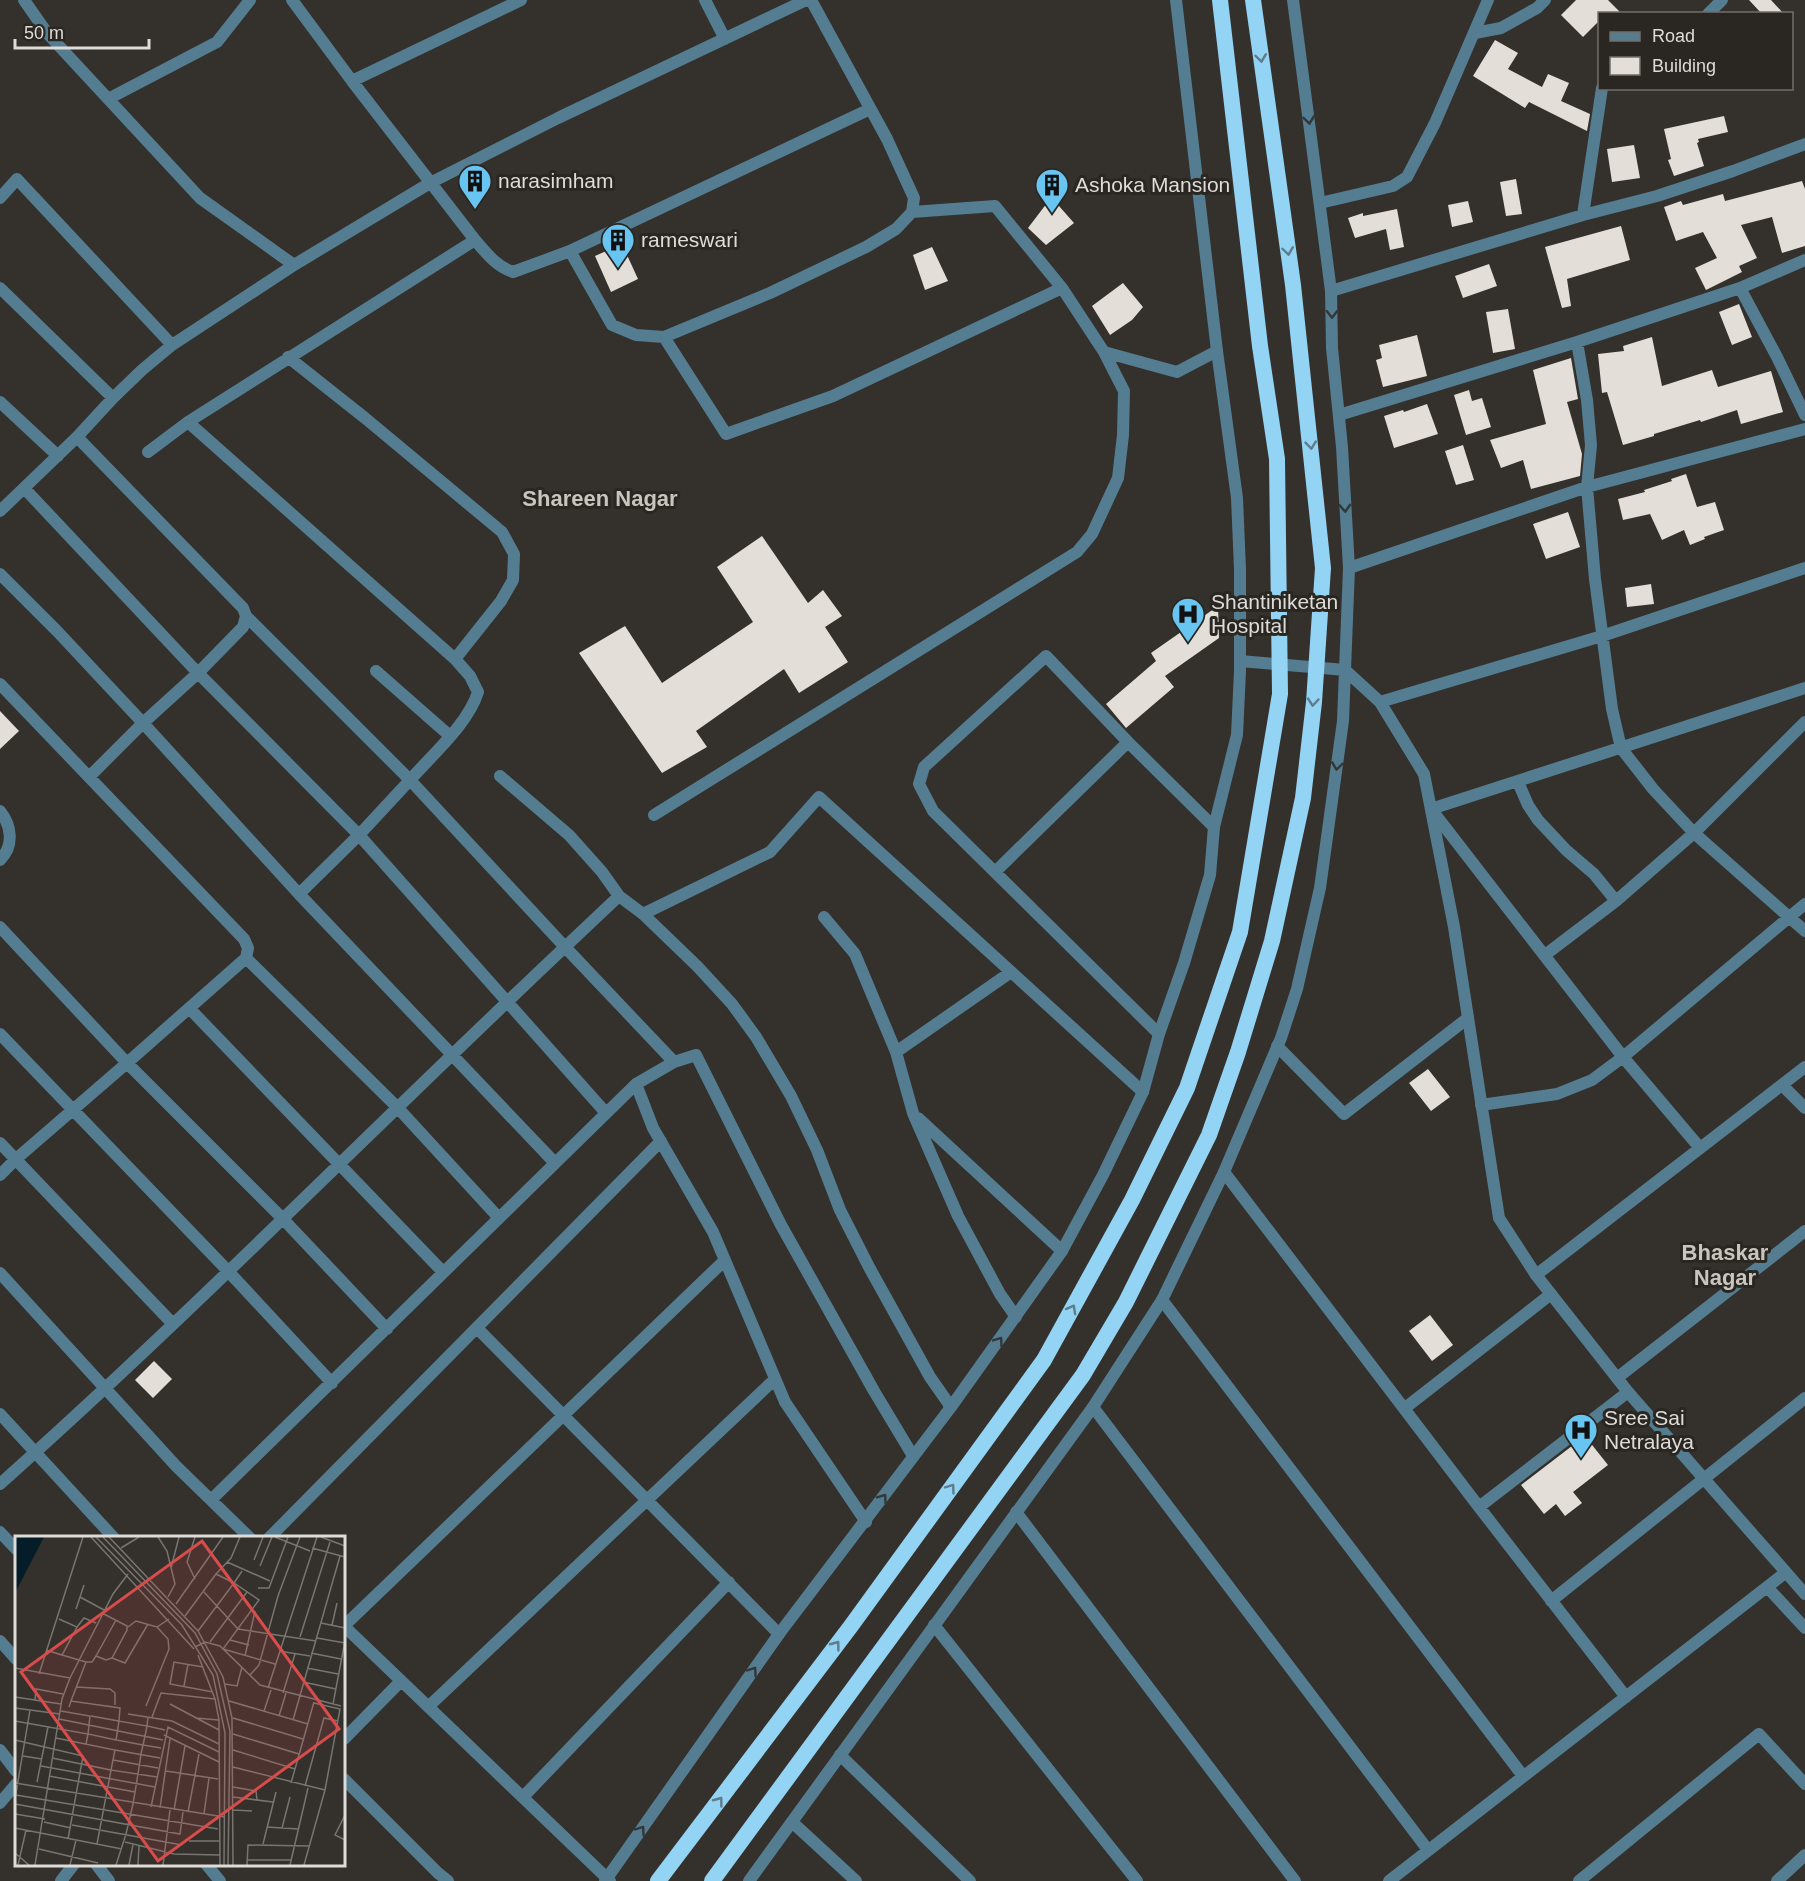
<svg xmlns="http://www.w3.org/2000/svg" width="1805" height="1881" font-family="Arial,sans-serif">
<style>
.building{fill:#e4ded8}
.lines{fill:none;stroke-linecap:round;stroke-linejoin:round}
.minor{stroke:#547d92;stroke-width:12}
.tertiary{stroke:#547d92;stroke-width:12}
.trunk{stroke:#93d3f4;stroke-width:16}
.oneway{stroke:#5e7c8a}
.oneway2{stroke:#323738}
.labels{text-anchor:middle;stroke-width:6;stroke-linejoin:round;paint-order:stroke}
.poi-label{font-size:21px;fill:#dedcd8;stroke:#2a2621;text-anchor:start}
.neighbourhood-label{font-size:22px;font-weight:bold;fill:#cac4be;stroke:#2a2621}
.inset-road{fill:none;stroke:#787570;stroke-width:1.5}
.view{fill:#d84c4b;fill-opacity:0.15;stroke:#d84c4b;stroke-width:3}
.inset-edge{fill:none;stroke:#dedcd8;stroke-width:3}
</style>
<rect width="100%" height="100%" fill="#34302b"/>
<path class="building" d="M 1576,0 L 1608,0 L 1622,14 L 1599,14 L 1599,21 L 1583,37 L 1561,15 Z
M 1749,0 L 1771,0 L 1784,14 L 1762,14 Z
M 1495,40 L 1518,53 L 1508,69 L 1542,87 L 1548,74 L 1569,83 L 1561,101 L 1590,114 L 1587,131 L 1529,102 L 1525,108 L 1473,76 Z
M 1724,116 L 1728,132 L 1698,139 L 1699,142 L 1697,143 L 1704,166 L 1674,176 L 1668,160 L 1671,159 L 1664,129 Z
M 1634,145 L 1640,178 L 1612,182 L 1607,149 Z
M 1516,179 L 1522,214 L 1506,216 L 1500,182 Z
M 1802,181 L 1805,189 L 1805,246 L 1782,253 L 1772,217 L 1741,225 L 1757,258 L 1739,266 L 1742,272 L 1706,290 L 1695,268 L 1717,258 L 1703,232 L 1676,241 L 1664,207 L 1681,201 L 1683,205 L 1723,194 L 1725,201 Z
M 1050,199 L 1059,206 L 1074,223 L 1046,245 L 1028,228 Z
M 1468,201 L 1473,222 L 1452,227 L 1448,205 Z
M 1397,209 L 1404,247 L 1390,250 L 1386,229 L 1355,238 L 1348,218 L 1363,213 L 1363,216 Z
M 1621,226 L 1630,260 L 1567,279 L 1571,306 L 1562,308 L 1545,247 Z
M 622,244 L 638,279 L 611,292 L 595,256 Z
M 932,247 L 948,281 L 925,290 L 913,255 Z
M 1489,264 L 1497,286 L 1463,298 L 1455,276 Z
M 1123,283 L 1143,307 L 1132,320 L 1110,335 L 1092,306 Z
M 1739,304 L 1752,337 L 1732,345 L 1719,312 Z
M 1508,309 L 1515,349 L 1493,353 L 1486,312 Z
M 1417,335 L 1427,376 L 1383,387 L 1376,360 L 1382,358 L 1379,345 Z
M 1652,337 L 1662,386 L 1712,370 L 1718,387 L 1771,371 L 1783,412 L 1741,424 L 1737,410 L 1701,422 L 1700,420 L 1654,434 L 1654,436 L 1623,445 L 1607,392 L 1602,393 L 1598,354 L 1624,351 L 1623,346 Z
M 1571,358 L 1578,399 L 1567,402 L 1582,454 L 1580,476 L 1531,489 L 1523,460 L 1501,468 L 1490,440 L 1546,424 L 1533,370 Z
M 1469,390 L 1472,401 L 1482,398 L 1491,427 L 1466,435 L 1454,395 Z
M 1427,404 L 1438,434 L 1394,448 L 1384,416 L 1403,410 L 1404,412 Z
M 1463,445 L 1474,480 L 1456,485 L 1445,451 Z
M 1686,474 L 1697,507 L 1715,502 L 1724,530 L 1704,537 L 1705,539 L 1690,545 L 1684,530 L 1662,540 L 1650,514 L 1623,520 L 1618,499 L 1645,492 L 1644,490 L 1672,481 L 1671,479 Z
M 1568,512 L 1580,547 L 1546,559 L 1533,524 Z
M 762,536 L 808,603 L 823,590 L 842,616 L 825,627 L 848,662 L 799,693 L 784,669 L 696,731 L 707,747 L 662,773 L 579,653 L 625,626 L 662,683 L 753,622 L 717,567 Z
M 1651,584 L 1654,604 L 1627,607 L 1625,588 Z
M 1218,606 L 1219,638 L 1165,676 L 1174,687 L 1126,728 L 1106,704 L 1156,661 L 1151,653 Z
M 0,711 L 19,731 L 0,749 Z
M 1428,1069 L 1450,1097 L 1431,1111 L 1409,1083 Z
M 1430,1315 L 1453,1345 L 1432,1361 L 1409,1331 Z
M 154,1361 L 172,1379 L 153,1398 L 135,1380 Z
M 1585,1436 L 1608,1465 L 1573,1492 L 1582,1503 L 1565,1516 L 1556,1504 L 1544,1514 L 1521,1485 Z"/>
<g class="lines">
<path class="minor" d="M 24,0 L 47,33 L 200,198 L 294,265 L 430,183 L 558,118 L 806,0
M 292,0 L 352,81 L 521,0
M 705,0 L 725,39
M 1708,14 L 1722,0
M 1475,33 L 1501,28 L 1537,8 L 1545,0
M 352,81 L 475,240
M 108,99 L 217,42 L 250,0
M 0,198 L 17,179 L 172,345
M 1320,203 L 1393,186 L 1407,177 L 1435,123 L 1488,0
M 912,212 L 995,206 L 1062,288 L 1104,352 L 1177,372 L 1217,351
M 1583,215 L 1602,88
M 570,251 L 870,109
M 0,288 L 113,398
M 1740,288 L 1805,260
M 1331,291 L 1583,215 L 1657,196 L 1733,171 L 1805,144
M 664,337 L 726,434 L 833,396 L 1062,288
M 1577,342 L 1587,400 L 1591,445 L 1587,487 L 1595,579 L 1612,709 L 1621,748 L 1653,789 L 1694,833 L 1805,931
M 288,357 L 365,418 L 502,532 L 514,554 L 513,580 L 501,601 L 455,659
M 0,402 L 58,456
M 1339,415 L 1577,342 L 1740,288 L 1777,357 L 1805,415
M 188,422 L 475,240 C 487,254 496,266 513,272 L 570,251 L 612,325 L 636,335 L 664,337 L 770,293 L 866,247 L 896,229 L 912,212 L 914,198 L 887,139 L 811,0
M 77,437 L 243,608 L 246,616 L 243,627 L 198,673 L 143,723 L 299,894
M 148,452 L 188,422 L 455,659 L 470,676 L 478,692 C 468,724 432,755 410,780 L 246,616
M 24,488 L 198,673 L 359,835 L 606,1113
M 0,511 L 77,437 L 113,398 L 142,370 L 172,345 L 294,265
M 1349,568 L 1587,487 L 1805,429
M 0,574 L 57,631 L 143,723 L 89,777
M 376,671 L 450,736
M 0,684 L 244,939 L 248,948 L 246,958 L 127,1063 L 0,927
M 1380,702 L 1602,636 L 1805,568
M 500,776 L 569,835 L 602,872 L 619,896 L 643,914 L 697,966 L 732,1004 L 756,1037 L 791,1096 L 817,1150 L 840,1210 L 869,1267 L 930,1377 L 951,1407
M 1518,782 L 1528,805 L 1538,820 L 1566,850 L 1594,874 L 1616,901
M 0,811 C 12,826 14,846 0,860
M 654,815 L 1077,552 L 1092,534 L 1118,478 L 1123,435 L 1124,391 L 1104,352
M 996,871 L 1128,742
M 619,896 L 565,947 L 674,1062
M 643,914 L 770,852 L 819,797 L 1143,1092
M 824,917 L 855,954 L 896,1052 L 913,1113 L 958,1216 L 1000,1294 L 1016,1317
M 1545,955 L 1616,901 L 1694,833 L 1805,722
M 246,958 L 397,1107 L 499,1218
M 189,1008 L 443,1272
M 0,1034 L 228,1271 L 332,1383
M 1159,1034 L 933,811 L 919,784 L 924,767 L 1046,656 L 1128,742 L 1214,827
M 1277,1046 L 1344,1114 L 1468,1018
M 896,1052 L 1011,972
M 636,1084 L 653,1128 L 713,1232 L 785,1402 L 866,1522
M 1782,1085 L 1805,1108
M 1481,1105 L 1557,1094 L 1592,1080 L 1623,1057 L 1805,904
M 918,1118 L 1062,1251
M 0,1143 L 173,1324
M 1700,1148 L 1623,1057 L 1431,809 L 1805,688
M 1224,1172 L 1479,1507 L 1626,1697
M 0,1175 L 16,1159 L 127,1063 L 283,1219 L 387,1329
M 0,1273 L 176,1466 L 250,1538
M 1536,1275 L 1805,1067
M 1162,1300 L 1523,1776
M 477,1328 L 779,1634
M 1617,1378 L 1805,1231
M 1093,1407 L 1428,1850
M 1405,1408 L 1551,1294
M 0,1414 L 114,1538
M 0,1484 C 194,1311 376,1125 565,947 L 410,780 L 359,835 L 299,894 L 555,1163
M 211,1500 L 636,1084 L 674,1062 L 696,1055 L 781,1225 L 874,1391 L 913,1456
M 1479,1507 L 1628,1392
M 1016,1512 L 1295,1881
M 0,1532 L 16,1549
M 269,1538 L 661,1141
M 1767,1587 L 1805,1628
M 1551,1601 L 1805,1398
M 934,1625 L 1137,1881
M 344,1626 L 725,1260
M 344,1626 L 610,1881
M 0,1641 L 16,1659
M 428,1707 L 775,1379
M 344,1739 L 401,1681
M 0,1750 L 16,1771
M 840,1755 L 970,1881
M 344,1779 L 438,1873 L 448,1881
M 523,1797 L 729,1582
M 0,1803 L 16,1784
M 792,1822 L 856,1881
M 96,1864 L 109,1881
M 206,1864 L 220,1881
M 61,1881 L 74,1864
M 1389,1881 L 1785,1573
M 1579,1881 L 1759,1734 L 1805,1784
M 1777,1881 L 1805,1855"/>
<path class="tertiary" d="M 1240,661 L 1345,670 L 1380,702 L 1424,774 L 1454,927 L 1499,1218 L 1536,1275 L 1628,1392 L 1805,1594
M 605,1881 L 779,1634 L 951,1407 L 1062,1251 L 1103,1175 L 1143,1092 L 1159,1034 L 1184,963 L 1210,875 L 1214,827 L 1237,735 L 1240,671 L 1240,569 L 1237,498 L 1217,351 L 1176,0
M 749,1881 L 1093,1407 L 1162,1300 L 1224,1172 L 1281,1038 L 1297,989 L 1320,888 L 1343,721 L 1349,568 L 1342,447 L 1332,348 L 1331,291 L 1293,0"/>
<path class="trunk" d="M 658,1881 L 851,1626 L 1044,1360 L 1132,1200 L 1187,1088 L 1240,932 L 1280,694 L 1277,459 L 1260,346 L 1220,0
M 712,1881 L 1083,1375 L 1126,1302 L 1209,1135 L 1238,1052 L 1272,941 L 1303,798 L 1314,702 L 1323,568 L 1293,285 L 1253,0"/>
</g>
<defs><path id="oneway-chevron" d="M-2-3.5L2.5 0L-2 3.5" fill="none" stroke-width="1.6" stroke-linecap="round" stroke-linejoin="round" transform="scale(1.5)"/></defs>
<g class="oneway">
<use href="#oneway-chevron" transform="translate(1261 58) rotate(82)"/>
<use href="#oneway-chevron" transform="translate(1288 251) rotate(82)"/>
<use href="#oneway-chevron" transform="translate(1311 445) rotate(84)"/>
<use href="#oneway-chevron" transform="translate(1313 702) rotate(95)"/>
<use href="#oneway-chevron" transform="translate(1072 1309) rotate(-61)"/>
<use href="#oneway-chevron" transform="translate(951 1488) rotate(-54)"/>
<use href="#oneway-chevron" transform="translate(836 1645) rotate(-53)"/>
<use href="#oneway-chevron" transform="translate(719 1801) rotate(-53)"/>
</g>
<g class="oneway2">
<use href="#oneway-chevron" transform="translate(1309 120) rotate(82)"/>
<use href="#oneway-chevron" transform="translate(1332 314) rotate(89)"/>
<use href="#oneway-chevron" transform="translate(1345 508) rotate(87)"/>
<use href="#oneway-chevron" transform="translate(1337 766) rotate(98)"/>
<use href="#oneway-chevron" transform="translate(999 1341) rotate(-54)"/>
<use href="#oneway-chevron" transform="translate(883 1498) rotate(-54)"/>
<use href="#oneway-chevron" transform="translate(753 1671) rotate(-55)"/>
<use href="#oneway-chevron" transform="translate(641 1830) rotate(-55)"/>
</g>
<defs>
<symbol id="building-pin" viewBox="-11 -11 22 30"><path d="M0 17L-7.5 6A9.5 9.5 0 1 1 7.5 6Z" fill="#68c4f0" stroke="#2a2621"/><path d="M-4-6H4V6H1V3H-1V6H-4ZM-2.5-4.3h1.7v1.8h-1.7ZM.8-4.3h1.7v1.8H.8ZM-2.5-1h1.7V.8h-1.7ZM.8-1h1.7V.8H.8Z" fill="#111"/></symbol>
<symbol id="hospital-pin" viewBox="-11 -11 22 30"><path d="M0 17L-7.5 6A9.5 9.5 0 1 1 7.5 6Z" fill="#68c4f0" stroke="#2a2621"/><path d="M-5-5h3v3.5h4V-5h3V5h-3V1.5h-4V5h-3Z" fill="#111"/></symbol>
</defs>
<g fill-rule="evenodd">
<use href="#building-pin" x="456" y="162" width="38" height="52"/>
<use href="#building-pin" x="1033" y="166" width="38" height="52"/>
<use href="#building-pin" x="599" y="221" width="38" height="52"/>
<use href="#hospital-pin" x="1169" y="595" width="38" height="52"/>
<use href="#hospital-pin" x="1562" y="1411" width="38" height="52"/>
</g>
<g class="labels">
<g class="poi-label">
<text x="498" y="188">narasimham</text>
<text x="1075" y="192">Ashoka Mansion</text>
<text x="641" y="247">rameswari</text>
<text x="1211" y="609">Shantiniketan<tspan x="1211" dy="24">Hospital</tspan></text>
<text x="1604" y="1425">Sree Sai<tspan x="1604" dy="24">Netralaya</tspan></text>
</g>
<g class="neighbourhood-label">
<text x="600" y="506">Shareen Nagar</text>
<text x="1725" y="1260">Bhaskar<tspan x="1725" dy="25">Nagar</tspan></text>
</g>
</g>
<g transform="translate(15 1536)">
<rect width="330" height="330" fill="#34302b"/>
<path d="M 0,1 L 29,1 L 0,57 Z" fill="#041d29"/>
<path class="inset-road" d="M 76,1 L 179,113M 81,1 L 167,89 L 198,139 L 210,197 L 209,329M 88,1 L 180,97 L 202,138 L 215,195 L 213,329M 94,1 L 183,95 L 208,141 L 217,182 L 218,329M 143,1 L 152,15 L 160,48 L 153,61M 180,1 L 172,26 L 180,43M 260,1 L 295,15M 306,1 L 330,10M 106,12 L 124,1M 297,12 L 330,21M 239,24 L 248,1M 212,26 L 255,45M 245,30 L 257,1M 156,32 L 164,1M 201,38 L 216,22 L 225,1M 243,52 L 254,52 L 273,1M 189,56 L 223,93 L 301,105M 65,61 L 89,74M 161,68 L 208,1M 61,73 L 69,49M 170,80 L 201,38 L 219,47 L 227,35M 306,87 L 330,92M 317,89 L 322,67M 62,91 L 69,82 L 81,87M 113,91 L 121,85 L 142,91 L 154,83M 183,95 L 219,47 L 244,64 L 208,113 L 260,128M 285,101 L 315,6M 302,102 L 330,107M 215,104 L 234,109M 195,106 L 232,56M 180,111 L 190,106 L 205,110 L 245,149 L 326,170M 31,114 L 47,119 L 62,91 L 44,83M 264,115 L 295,120M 296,117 L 326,123M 47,119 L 71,126M 183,119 L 200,163 L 204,184 L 205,329M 81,120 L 101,84M 230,120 L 240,75M 97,122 L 110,127 L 133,88M 188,131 L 159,126 L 155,148 L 198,156M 0,132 L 55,142 L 98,58 L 113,38M 292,132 L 323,138M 24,138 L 68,1M 235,139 L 244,129 L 263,60 L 285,1M 288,146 L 321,153M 210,148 L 222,150 L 227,131M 169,150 L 173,128M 61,151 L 95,153 L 100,157 L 100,169M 253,152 L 302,1M 268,157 L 280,118M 0,161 L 20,164M 56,165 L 71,126 L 77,126 L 81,120 L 91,124 L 97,122 L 112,94 L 112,90 L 87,77M 214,165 L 293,188M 46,168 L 20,164 L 21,153 L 48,158M 155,168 L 204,194M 318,168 L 330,105M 131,170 L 154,113 L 153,103 L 142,91M 54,171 L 56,165 L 105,172 L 104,185 L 76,180M 0,172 L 45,178M 46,175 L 75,180 L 73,198 L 101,204M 249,175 L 256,154M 113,178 L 157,185 L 204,208M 264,180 L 271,157M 133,181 L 132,190 L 150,194M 137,181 L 146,157 L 200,163M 180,182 L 204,184M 218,182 L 288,203M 44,183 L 148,204M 278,184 L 325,20M 0,185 L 73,198 L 71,208M 218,198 L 284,218M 149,199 L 204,226M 0,204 L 68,220 L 53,303M 100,214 L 145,222M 218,214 L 280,233M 8,220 L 27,223M 37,222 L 96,234 L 100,214 L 41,202M 98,224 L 143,232M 26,230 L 140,251M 218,231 L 310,254M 151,235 L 203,243M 34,240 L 120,256M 22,246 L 33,191M 0,247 L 209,281M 276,247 L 299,166M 290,250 L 309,182 L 323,185M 218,251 L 241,255 L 242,264M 1,259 L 203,293M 218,261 L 258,266M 0,263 L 15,174M 0,268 L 165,298 L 168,276M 136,271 L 153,191 L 204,216M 145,272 L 155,203M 159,274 L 170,210M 218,274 L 237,275M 173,276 L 184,218M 0,278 L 30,283M 189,278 L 194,242M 330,279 L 320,299 L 330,304M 29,286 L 56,292M 57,289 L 167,309M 252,291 L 283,293M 0,292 L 107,313M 267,292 L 275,261M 174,305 L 204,305M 110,306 L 159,318 L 205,319M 82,308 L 96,234 L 142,241M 248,308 L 261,256M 24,313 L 83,327M 0,317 L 14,329M 232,324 L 276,324M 3,329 L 11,294M 20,329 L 47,163 L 55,142M 55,329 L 61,304M 101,329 L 111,298 L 118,268 L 123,238 L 126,218 L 130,200 L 132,190 L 104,185 L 101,204 L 128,209 L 146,212M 114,329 L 118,308M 123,329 L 124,310M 148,329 L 155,274M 232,329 L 233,309 L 295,310M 275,329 L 293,252M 289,329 L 310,254 L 325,173 L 299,167"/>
<path class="view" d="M 187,5 L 324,193 L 143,325 L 6,136 Z"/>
<rect width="330" height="330" class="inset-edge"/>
</g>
<rect x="1598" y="12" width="195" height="78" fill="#2a2621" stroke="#726f6a" stroke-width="1.5"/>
<rect x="1610" y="32" width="30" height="9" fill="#547d92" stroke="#726f6a" stroke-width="1.5"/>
<text x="1652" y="42" font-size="18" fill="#dedcd8">Road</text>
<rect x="1610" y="57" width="30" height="18" fill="#e4ded8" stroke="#726f6a" stroke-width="1.5"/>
<text x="1652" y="72" font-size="18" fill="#dedcd8">Building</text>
<path d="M15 39v9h134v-9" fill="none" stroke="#dedcd8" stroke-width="3"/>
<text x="24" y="39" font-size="18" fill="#dedcd8" stroke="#2a2621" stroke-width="4.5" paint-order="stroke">50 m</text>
</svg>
